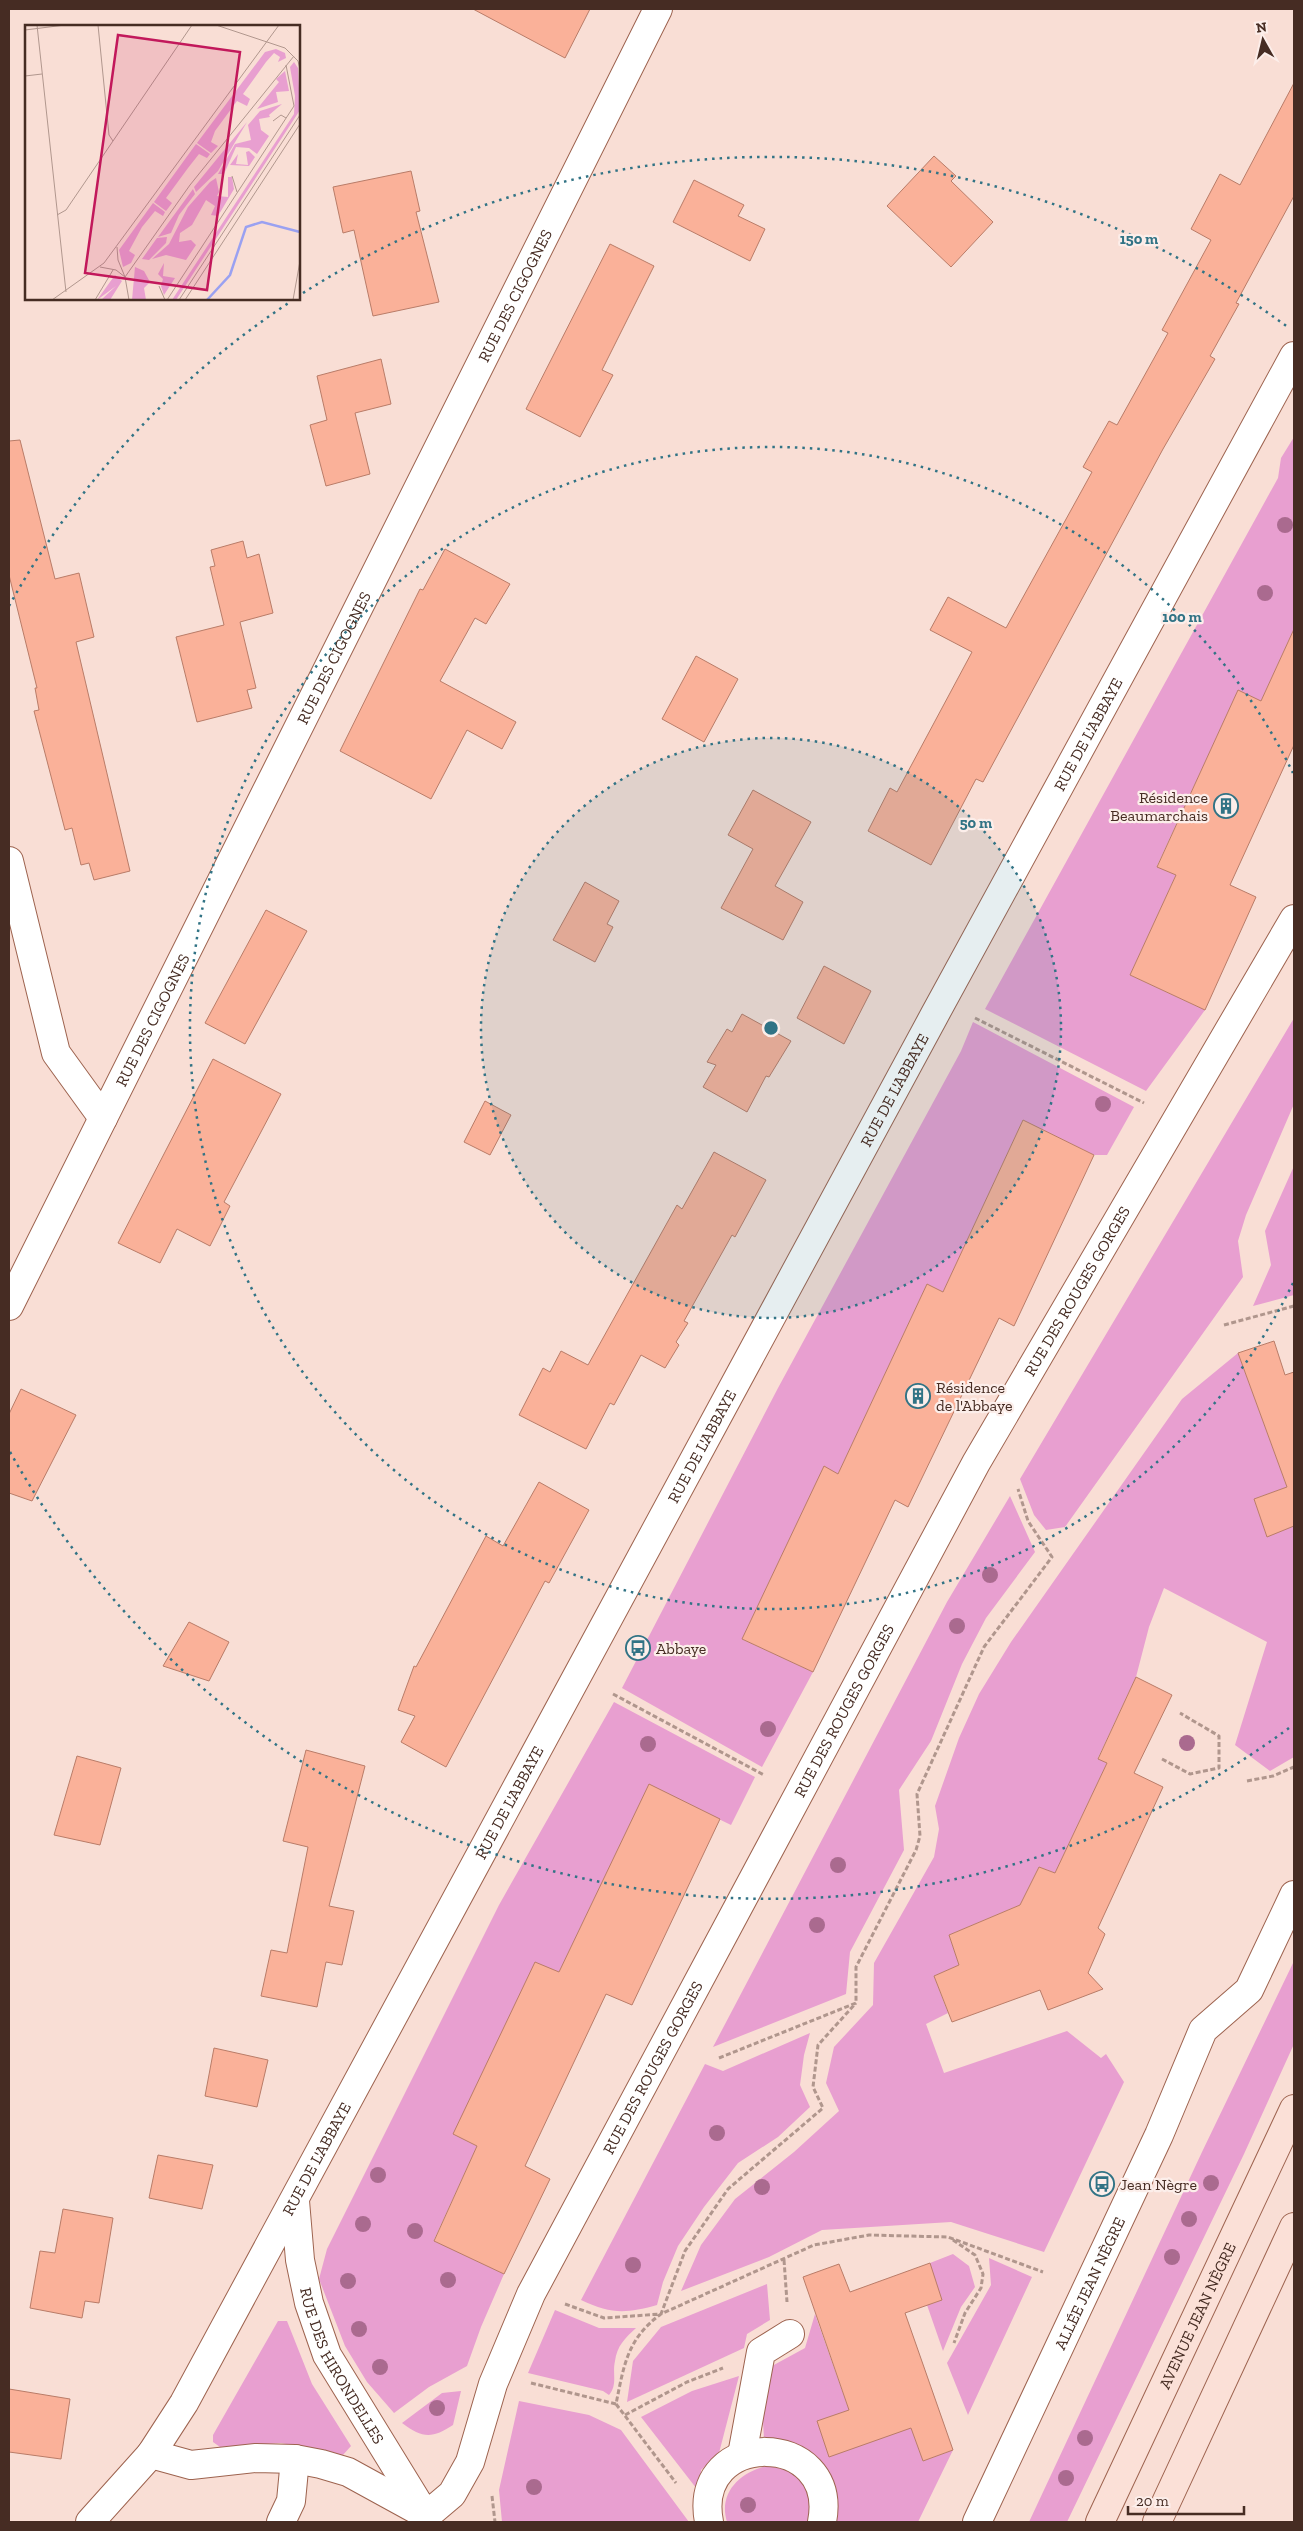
<svg xmlns="http://www.w3.org/2000/svg" width="1303" height="2531" font-family="'Zilla Slab',serif">
<style>
.green{fill:#e89fd0}
.building{fill:#fab199;stroke:#b97c68}
.lines{fill:none;stroke-linecap:round;stroke-linejoin:round}
.street-casing{stroke:#9d634f;stroke-width:30}
.secondary-casing{stroke:#9d634f;stroke-width:30}
.path{stroke:#b0968d;stroke-width:3;stroke-dasharray:5 2.5;stroke-linecap:butt}
.street{stroke:#fff;stroke-width:28}
.secondary{stroke:#fbe0d7;stroke-width:28}
.tree{fill:#aa6a8f}
.ring{fill:none;stroke:#317385;stroke-width:2.5;stroke-dasharray:2.5 5}
.labels{text-anchor:middle;stroke-width:4.5;stroke-linejoin:round;paint-order:stroke}
.street-label{font-size:16px;fill:#462c23;stroke:#fceeea}
.poi-label{font-size:16px;fill:#462c23;stroke:#fceeea;text-anchor:start}
.inset-river{fill:none;stroke:#9aa1f1;stroke-width:2.5}
.inset-road{fill:none;stroke:#b1978e;stroke-width:1}
.view{fill:#c2185b;fill-opacity:0.15;stroke:#c2185b;stroke-width:2.5}
.inset-edge{fill:none;stroke:#462c23;stroke-width:2.5}
.centre{fill:#317385;stroke:#fceeea;stroke-width:2.5}
.ring-label{font-size:15px;text-anchor:middle;font-weight:bold;fill:#317385;stroke:#fceeea;stroke-width:4.5;stroke-linejoin:round;paint-order:stroke}
</style>
<rect width="100%" height="100%" fill="#f9ded5"/>
<path class="green" d="M 1294,437 L 1294,629 L 1261,701 L 1238,691 L 1157,866 L 1176,875 L 1130,975 L 1205,1010 L 1146,1091 L 985,1009 L 1278,478 L 1281,458 Z
M 1294,1018 L 1294,1104 L 1246,1215 L 1238,1241 L 1243,1277 L 1065,1527 L 1046,1530 L 1034,1515 L 1020,1479 Z
M 973,1022 L 1134,1107 L 1107,1155 L 1094,1155 L 1023,1120 L 943,1292 L 927,1284 L 838,1474 L 824,1467 L 742,1639 L 813,1672 L 762,1767 L 622,1688 L 778,1388 L 961,1051 Z
M 1294,1166 L 1294,1295 L 1253,1306 L 1271,1265 L 1265,1231 Z
M 1238,1353 L 1287,1487 L 1254,1499 L 1267,1536 L 1294,1526 L 1294,1757 L 1270,1771 L 1235,1745 L 1267,1642 L 1164,1588 L 1149,1627 L 1136,1677 L 1098,1758 L 1107,1763 L 1055,1873 L 1039,1867 L 1020,1905 L 949,1935 L 959,1965 L 934,1976 L 948,2013 L 926,2024 L 944,2073 L 1067,2031 L 1101,2058 L 1106,2054 L 1124,2082 L 1044,2252 L 951,2222 L 822,2230 L 769,2257 L 681,2291 L 701,2245 L 735,2199 L 794,2152 L 839,2111 L 826,2083 L 834,2047 L 873,2005 L 874,1963 L 934,1857 L 939,1829 L 935,1806 L 959,1738 L 979,1694 L 1011,1642 L 1182,1399 Z
M 1010,1496 L 1035,1552 L 986,1618 L 962,1664 L 931,1741 L 899,1790 L 904,1850 L 850,1952 L 846,1994 L 713,2047 L 947,1602 Z
M 614,1702 L 755,1777 L 731,1825 L 649,1785 L 559,1972 L 454,2134 L 477,2146 L 434,2240 L 504,2274 L 481,2327 L 467,2366 L 429,2387 L 394,2413 L 367,2382 L 345,2346 L 319,2279 L 327,2249 L 499,1905 Z
M 1294,1961 L 1294,2044 L 1244,2154 L 1067,2522 L 1029,2522 L 1202,2152 Z
M 810,2033 L 804,2055 L 800,2085 L 810,2107 L 778,2137 L 738,2163 L 704,2207 L 678,2246 L 663,2282 L 657,2305 C 625,2314 611,2314 581,2300 L 705,2064 L 723,2071 Z
M 953,2254 L 969,2266 L 975,2287 L 961,2307 L 943,2351 L 927,2305 L 930,2263 Z
M 989,2258 L 1032,2277 L 968,2415 L 947,2363 L 991,2285 Z
M 767,2284 L 770,2320 L 747,2334 L 744,2348 L 627,2402 L 633,2361 L 661,2327 Z
M 555,2310 L 599,2328 L 636,2328 C 625,2338 617,2346 615,2361 C 612,2374 618,2384 609,2395 L 603,2391 L 528,2373 Z
M 815,2314 L 849,2410 L 817,2422 L 911,2428 L 923,2461 L 953,2450 L 918,2522 L 835,2522 C 843,2493 820,2457 795,2444 C 787,2440 773,2441 764,2439 L 762,2403 L 772,2366 L 805,2348 Z
M 278,2321 L 287,2321 L 312,2384 L 351,2446 L 343,2455 L 281,2443 L 220,2447 L 213,2442 L 213,2435 Z
M 739,2376 L 719,2453 L 701,2470 L 700,2493 L 641,2417 L 692,2391 Z
M 461,2391 L 453,2425 C 432,2439 422,2438 402,2423 L 442,2393 Z
M 519,2401 L 589,2415 L 621,2430 L 689,2522 L 502,2522 L 499,2490 Z
M 767,2466 C 805,2471 811,2487 811,2522 L 727,2522 C 718,2493 740,2472 767,2466 Z"/>
<path class="building" d="M 473,9 L 590,9 L 565,58 Z
M 1294,83 L 1294,196 L 1236,303 L 1239,304 L 1210,356 L 1215,359 L 1163,449 L 983,782 L 976,779 L 931,865 L 868,831 L 890,788 L 897,792 L 972,652 L 930,630 L 948,597 L 1006,628 L 1092,472 L 1083,467 L 1109,421 L 1117,425 L 1168,333 L 1162,330 L 1211,240 L 1191,229 L 1220,174 L 1240,185 Z
M 934,156 L 956,176 L 951,181 L 993,222 L 951,267 L 887,206 Z
M 411,171 L 420,211 L 416,212 L 439,302 L 373,316 L 354,230 L 343,233 L 333,187 Z
M 694,180 L 744,205 L 738,216 L 765,229 L 750,261 L 673,222 Z
M 610,244 L 654,266 L 602,370 L 613,375 L 580,437 L 526,409 Z
M 381,359 L 391,404 L 355,413 L 370,474 L 326,486 L 310,425 L 327,420 L 317,376 Z
M 20,440 L 55,579 L 79,573 L 94,637 L 76,642 L 130,871 L 94,880 L 89,863 L 81,865 L 72,828 L 65,830 L 34,711 L 39,710 L 35,688 L 37,688 L 9,575 L 9,441 Z
M 243,541 L 247,558 L 259,554 L 273,613 L 240,622 L 256,688 L 247,690 L 252,708 L 197,722 L 176,637 L 224,625 L 210,567 L 215,566 L 211,550 Z
M 445,549 L 510,584 L 486,624 L 475,618 L 440,681 L 516,722 L 502,749 L 467,730 L 431,799 L 340,751 L 420,589 L 423,590 Z
M 1294,629 L 1294,745 L 1230,885 L 1256,897 L 1205,1010 L 1130,975 L 1176,875 L 1157,867 L 1238,690 L 1261,701 Z
M 696,656 L 738,679 L 704,742 L 662,719 Z
M 753,790 L 811,822 L 775,886 L 803,902 L 783,940 L 721,908 L 753,849 L 728,835 Z
M 585,882 L 619,901 L 607,924 L 613,927 L 595,962 L 553,940 Z
M 266,910 L 307,931 L 245,1044 L 205,1023 Z
M 824,966 L 871,991 L 844,1044 L 797,1018 Z
M 742,1014 L 791,1041 L 769,1077 L 766,1076 L 747,1112 L 703,1087 L 716,1065 L 707,1062 L 727,1029 L 732,1032 Z
M 213,1059 L 281,1094 L 224,1202 L 230,1206 L 210,1246 L 177,1229 L 160,1263 L 118,1243 Z
M 485,1101 L 511,1115 L 490,1155 L 464,1142 Z
M 1023,1120 L 1094,1155 L 1014,1326 L 999,1318 L 908,1507 L 895,1500 L 813,1672 L 742,1639 L 824,1466 L 838,1474 L 927,1284 L 943,1292 Z
M 714,1152 L 766,1180 L 735,1237 L 732,1235 L 684,1321 L 688,1323 L 676,1342 L 679,1345 L 665,1368 L 641,1355 L 614,1405 L 610,1403 L 586,1449 L 519,1415 L 543,1368 L 550,1372 L 561,1351 L 588,1365 L 677,1205 L 682,1209 Z
M 1274,1341 L 1285,1375 L 1294,1372 L 1294,1526 L 1267,1537 L 1254,1499 L 1287,1487 L 1238,1353 Z
M 21,1389 L 76,1415 L 32,1501 L 9,1493 L 9,1414 Z
M 539,1482 L 589,1510 L 549,1583 L 545,1581 L 446,1767 L 401,1742 L 415,1716 L 398,1710 L 414,1666 L 416,1667 L 486,1536 L 503,1546 Z
M 189,1622 L 229,1642 L 209,1681 L 163,1666 Z
M 1136,1677 L 1172,1695 L 1134,1773 L 1163,1787 L 1098,1928 L 1105,1934 L 1088,1973 L 1103,1989 L 1048,2010 L 1040,1990 L 952,2022 L 934,1976 L 959,1965 L 949,1935 L 1020,1905 L 1039,1867 L 1055,1873 L 1107,1763 L 1098,1759 Z
M 306,1750 L 365,1766 L 329,1906 L 354,1911 L 342,1965 L 326,1962 L 317,2007 L 261,1996 L 271,1950 L 287,1953 L 308,1847 L 283,1841 Z
M 77,1756 L 121,1768 L 100,1845 L 54,1835 Z
M 649,1784 L 720,1819 L 632,2005 L 606,1994 L 525,2166 L 550,2179 L 504,2274 L 434,2241 L 477,2146 L 453,2134 L 535,1962 L 559,1972 Z
M 214,2048 L 268,2060 L 257,2107 L 205,2096 Z
M 158,2155 L 213,2165 L 202,2209 L 149,2198 Z
M 63,2209 L 113,2218 L 99,2303 L 85,2301 L 82,2318 L 30,2308 L 40,2251 L 55,2253 Z
M 930,2263 L 942,2300 L 905,2313 L 953,2450 L 923,2461 L 911,2428 L 829,2457 L 817,2421 L 849,2410 L 803,2277 L 839,2264 L 850,2292 Z
M 9,2389 L 70,2399 L 61,2459 L 9,2452 Z"/>
<g class="lines">
<defs>
<g id="street">
<path d="M 9,861 L 56,1053 L 103,1118"/>
<path id="s1" d="M 9,1306 L 658,9"/>
<path id="s2" d="M 295,2201 L 300,2260 L 309,2303 L 327,2355 L 426,2516 L 452,2494 L 470,2462 L 493,2384 L 531,2294 L 976,1463 L 1294,919"/>
<path d="M 151,2454 L 191,2465 L 256,2458 L 295,2459 L 321,2464 L 348,2472 L 421,2512"/>
<path d="M 742,2455 L 761,2352 L 790,2334"/>
<path id="s3" d="M 90,2522 L 151,2454 L 184,2403 L 934,1016 L 1294,356"/>
<path d="M 281,2522 L 291,2501 L 295,2459"/>
<path d="M 709,2522 C 691,2428 840,2429 822,2522"/>
<path id="s4" d="M 977,2522 L 1159,2135 L 1203,2030 L 1249,1990 L 1294,1895"/>
</g>
<g id="secondary">
<path id="s5" d="M 1100,2522 L 1294,2109"/>
<path d="M 1157,2522 L 1294,2227"/>
</g>
</defs>
<use href="#street" class="street-casing"/>
<use href="#secondary" class="secondary-casing"/>
<path class="path" d="M 975,1018 L 1144,1103
M 1224,1325 L 1294,1306
M 613,1694 L 764,1775
M 1162,1759 L 1190,1774 L 1219,1768 L 1219,1736 L 1180,1713
M 1247,1781 L 1273,1776 L 1294,1767
M 719,2058 L 856,2003 L 856,1967 L 916,1850 L 920,1836 L 917,1794 L 984,1647 L 1052,1557 L 1028,1521 L 1018,1489
M 953,2240 L 975,2255 L 983,2274 L 981,2288 L 965,2313 L 954,2343
M 784,2260 L 787,2302
M 565,2304 L 604,2318 L 661,2314 L 685,2251 L 728,2189 L 823,2108 L 813,2087 L 818,2045 L 856,2003
M 531,2383 L 616,2404 C 624,2365 627,2339 661,2314 L 814,2245 L 869,2235 L 948,2237 L 1043,2272
M 616,2404 L 676,2483
M 625,2415 L 687,2382 L 723,2368
M 492,2496 L 495,2522"/>
<use href="#street" class="street"/>
<use href="#secondary" class="secondary"/>
</g>
<g class="tree">
<circle cx="1285" cy="525" r="8"/>
<circle cx="1265" cy="593" r="8"/>
<circle cx="1103" cy="1104" r="8"/>
<circle cx="990" cy="1575" r="8"/>
<circle cx="957" cy="1626" r="8"/>
<circle cx="768" cy="1729" r="8"/>
<circle cx="1187" cy="1743" r="8"/>
<circle cx="648" cy="1744" r="8"/>
<circle cx="838" cy="1865" r="8"/>
<circle cx="817" cy="1925" r="8"/>
<circle cx="717" cy="2133" r="8"/>
<circle cx="378" cy="2175" r="8"/>
<circle cx="1211" cy="2183" r="8"/>
<circle cx="762" cy="2187" r="8"/>
<circle cx="1189" cy="2219" r="8"/>
<circle cx="363" cy="2224" r="8"/>
<circle cx="415" cy="2231" r="8"/>
<circle cx="1172" cy="2257" r="8"/>
<circle cx="633" cy="2265" r="8"/>
<circle cx="448" cy="2280" r="8"/>
<circle cx="348" cy="2281" r="8"/>
<circle cx="359" cy="2329" r="8"/>
<circle cx="380" cy="2367" r="8"/>
<circle cx="437" cy="2408" r="8"/>
<circle cx="1085" cy="2438" r="8"/>
<circle cx="1066" cy="2478" r="8"/>
<circle cx="534" cy="2487" r="8"/>
<circle cx="748" cy="2505" r="8"/>
</g>
<circle cx="771" cy="1028" r="290" fill="#317385" fill-opacity=".12"/>
<g class="ring">
<circle cx="771" cy="1028" r="290"/>
<path d="M1293 1283A581 581 0 1 1 1293 773"/>
<path d="M1289 1728A871 871 0 0 1 9 1450M9 606A871 871 0 0 1 290 302M303 293A871 871 0 0 1 1289 328"/>
</g>
<defs>
<symbol id="building-ring" viewBox="-11 -11 22 22"><circle r="9.5" fill="#fceeea" stroke="#317385" stroke-width="1.5"/><path d="M-4-6H4V6H1V3H-1V6H-4ZM-2.5-4.3h1.7v1.8h-1.7ZM.8-4.3h1.7v1.8H.8ZM-2.5-1h1.7V.8h-1.7ZM.8-1h1.7V.8H.8Z" fill="#317385"/></symbol>
<symbol id="bus-ring" viewBox="-11 -11 22 22"><circle r="9.5" fill="#fceeea" stroke="#317385" stroke-width="1.5"/><path d="M-5-6H5V4H4V6H2V4H-2V6H-4V4H-5ZM-3.5-4V0h7V-4ZM-3.5 1.2v1.5H-2V1.2ZM2 1.2v1.5H3.5V1.2Z" fill="#317385"/></symbol>
</defs>
<g fill-rule="evenodd">
<use href="#building-ring" x="1212" y="792" width="28" height="28"/>
<use href="#building-ring" x="904" y="1382" width="28" height="28"/>
<use href="#bus-ring" x="624" y="1634" width="28" height="28"/>
<use href="#bus-ring" x="1088" y="2170" width="28" height="28"/>
</g>
<g class="labels">
<g class="street-label">
<text dy="6" stroke="none"><textPath href="#s1" startOffset="1130">RUE DES CIGOGNES</textPath></text>
<text dy="6" stroke="none"><textPath href="#s1" startOffset="725">RUE DES CIGOGNES</textPath></text>
<text dy="6" stroke="none"><textPath href="#s3" startOffset="2050">RUE DE L'ABBAYE</textPath></text>
<text dy="6" stroke="none"><textPath href="#s1" startOffset="320">RUE DES CIGOGNES</textPath></text>
<text dy="6" stroke="none"><textPath href="#s3" startOffset="1645">RUE DE L'ABBAYE</textPath></text>
<text dy="6" stroke="none"><textPath href="#s2" startOffset="1739">RUE DES ROUGES GORGES</textPath></text>
<text dy="6" stroke="none"><textPath href="#s3" startOffset="1240">RUE DE L'ABBAYE</textPath></text>
<text dy="6" stroke="none"><textPath href="#s2" startOffset="1259">RUE DES ROUGES GORGES</textPath></text>
<text dy="6" stroke="none"><textPath href="#s3" startOffset="835">RUE DE L'ABBAYE</textPath></text>
<text dy="6" stroke="none"><textPath href="#s2" startOffset="854">RUE DES ROUGES GORGES</textPath></text>
<text dy="6" stroke="none"><textPath href="#s3" startOffset="430">RUE DE L'ABBAYE</textPath></text>
<text dy="6" stroke="none"><textPath href="#s4" startOffset="264">ALLÉE JEAN NÈGRE</textPath></text>
<text dy="6" stroke="none"><textPath href="#s5" startOffset="228">AVENUE JEAN NÈGRE</textPath></text>
<text dy="6" stroke="none"><textPath href="#s2" startOffset="174">RUE DES HIRONDELLES</textPath></text>
</g>
<g class="poi-label">
<text x="1208" y="803" text-anchor="end">Résidence<tspan x="1208" dy="18">Beaumarchais</tspan></text>
<text x="936" y="1393">Résidence<tspan x="936" dy="18">de l'Abbaye</tspan></text>
<text x="656" y="1654">Abbaye</text>
<text x="1120" y="2190">Jean Nègre</text>
</g>
</g>
<g transform="translate(25 25)">
<rect width="275" height="275" fill="#f9ded5"/>
<path d="M 251,24 L 260,28 L 261,33 L 253,37 L 255,32 L 249,28 L 241,37 L 218,69 L 225,74 L 222,81 L 212,76 L 190,106 L 186,117 L 193,121 L 186,128 L 172,118 L 240,27 ZM 269,37 L 273,43 L 275,85 L 151,275 L 147,275 L 269,89 L 270,71 L 265,42 ZM 260,46 L 264,66 L 251,67 L 253,77 L 232,84 L 254,57 L 251,54 ZM 257,79 L 244,90 L 245,92 L 234,94 L 236,105 L 244,111 L 232,129 L 224,123 L 211,122 L 199,149 L 193,149 L 210,119 L 226,115 L 223,100 L 235,86 ZM 222,97 L 193,146 L 171,167 L 169,162 ZM 171,119 L 185,129 L 182,133 L 174,129 L 163,143 L 141,173 L 147,178 L 141,186 L 129,177 ZM 224,126 L 230,132 L 224,141 L 205,140 L 213,129 L 211,139 L 223,140 L 221,127 ZM 203,152 L 207,152 L 209,164 L 193,191 L 186,190 L 190,181 L 181,175 L 167,200 L 155,208 L 154,217 L 166,215 L 171,220 L 161,235 L 141,230 L 127,234 L 144,219 L 163,182 L 185,157 L 191,153 L 194,167 L 192,171 L 203,172 ZM 168,164 L 170,169 L 154,190 L 146,208 L 133,212 ZM 128,178 L 140,187 L 138,191 L 130,186 L 117,202 L 104,226 L 110,230 L 106,238 L 98,242 L 94,225 ZM 142,212 L 141,218 L 124,235 L 117,234 L 132,213 ZM 139,238 L 138,251 L 150,253 L 139,270 L 136,261 L 138,254 L 133,249 ZM 110,242 L 119,246 L 125,257 L 119,263 L 121,275 L 107,275 ZM 90,250 L 97,256 L 85,275 L 76,275 L 91,261 L 72,275 Z" fill="#e89fd0"/>
<path class="inset-river" d="M 182,275 L 205,250 L 221,202 L 237,197 L 275,207"/>
<path class="inset-road" d="M 12,0 L 41,267M 73,0 L 84,110 L 88,116M 191,0 L 260,23 L 273,36 L 275,44M 0,5 L 40,0M 0,51 L 17,49M 248,96 L 256,90 L 261,93M 207,151 L 212,167M 32,190 L 41,185 L 167,0M 92,222 L 93,235 L 100,252 L 165,160 L 269,31M 75,242 L 91,245 L 100,252 L 104,275M 134,261 L 140,275M 27,275 L 79,238 L 254,0M 70,275 L 88,245M 142,275 L 269,81 L 261,40M 154,275 L 275,90M 160,275 L 275,99M 268,275 L 275,236"/>
<path class="view" d="M 93,10 L 215,27 L 182,265 L 60,248 Z"/>
<rect width="275" height="275" class="inset-edge"/>
</g>
<circle cx="771" cy="1028" r="8" class="centre"/>
<g class="ring-label">
<text x="1139" y="244">150 m</text>
<text x="1182" y="622">100 m</text>
<text x="976" y="828">50 m</text>
</g>
<rect width="1303" height="2531" fill="none" stroke="#462c23" stroke-width="20"/>
<g transform="translate(1263 40) rotate(352)" stroke="#fceeea" stroke-width="4" paint-order="stroke">
<path d="M0-4L9 19L0 12L-9 19Z" fill="#462c23"/>
<text y="-8" font-size="14" font-weight="bold" text-anchor="middle" fill="#462c23">N</text>
</g>
<path d="M1128 2506v8h116v-8" fill="none" stroke="#462c23" stroke-width="2.5"/>
<text x="1136" y="2506" font-size="15" fill="#462c23" stroke="#fceeea" stroke-width="4" paint-order="stroke">20 m</text>
</svg>
